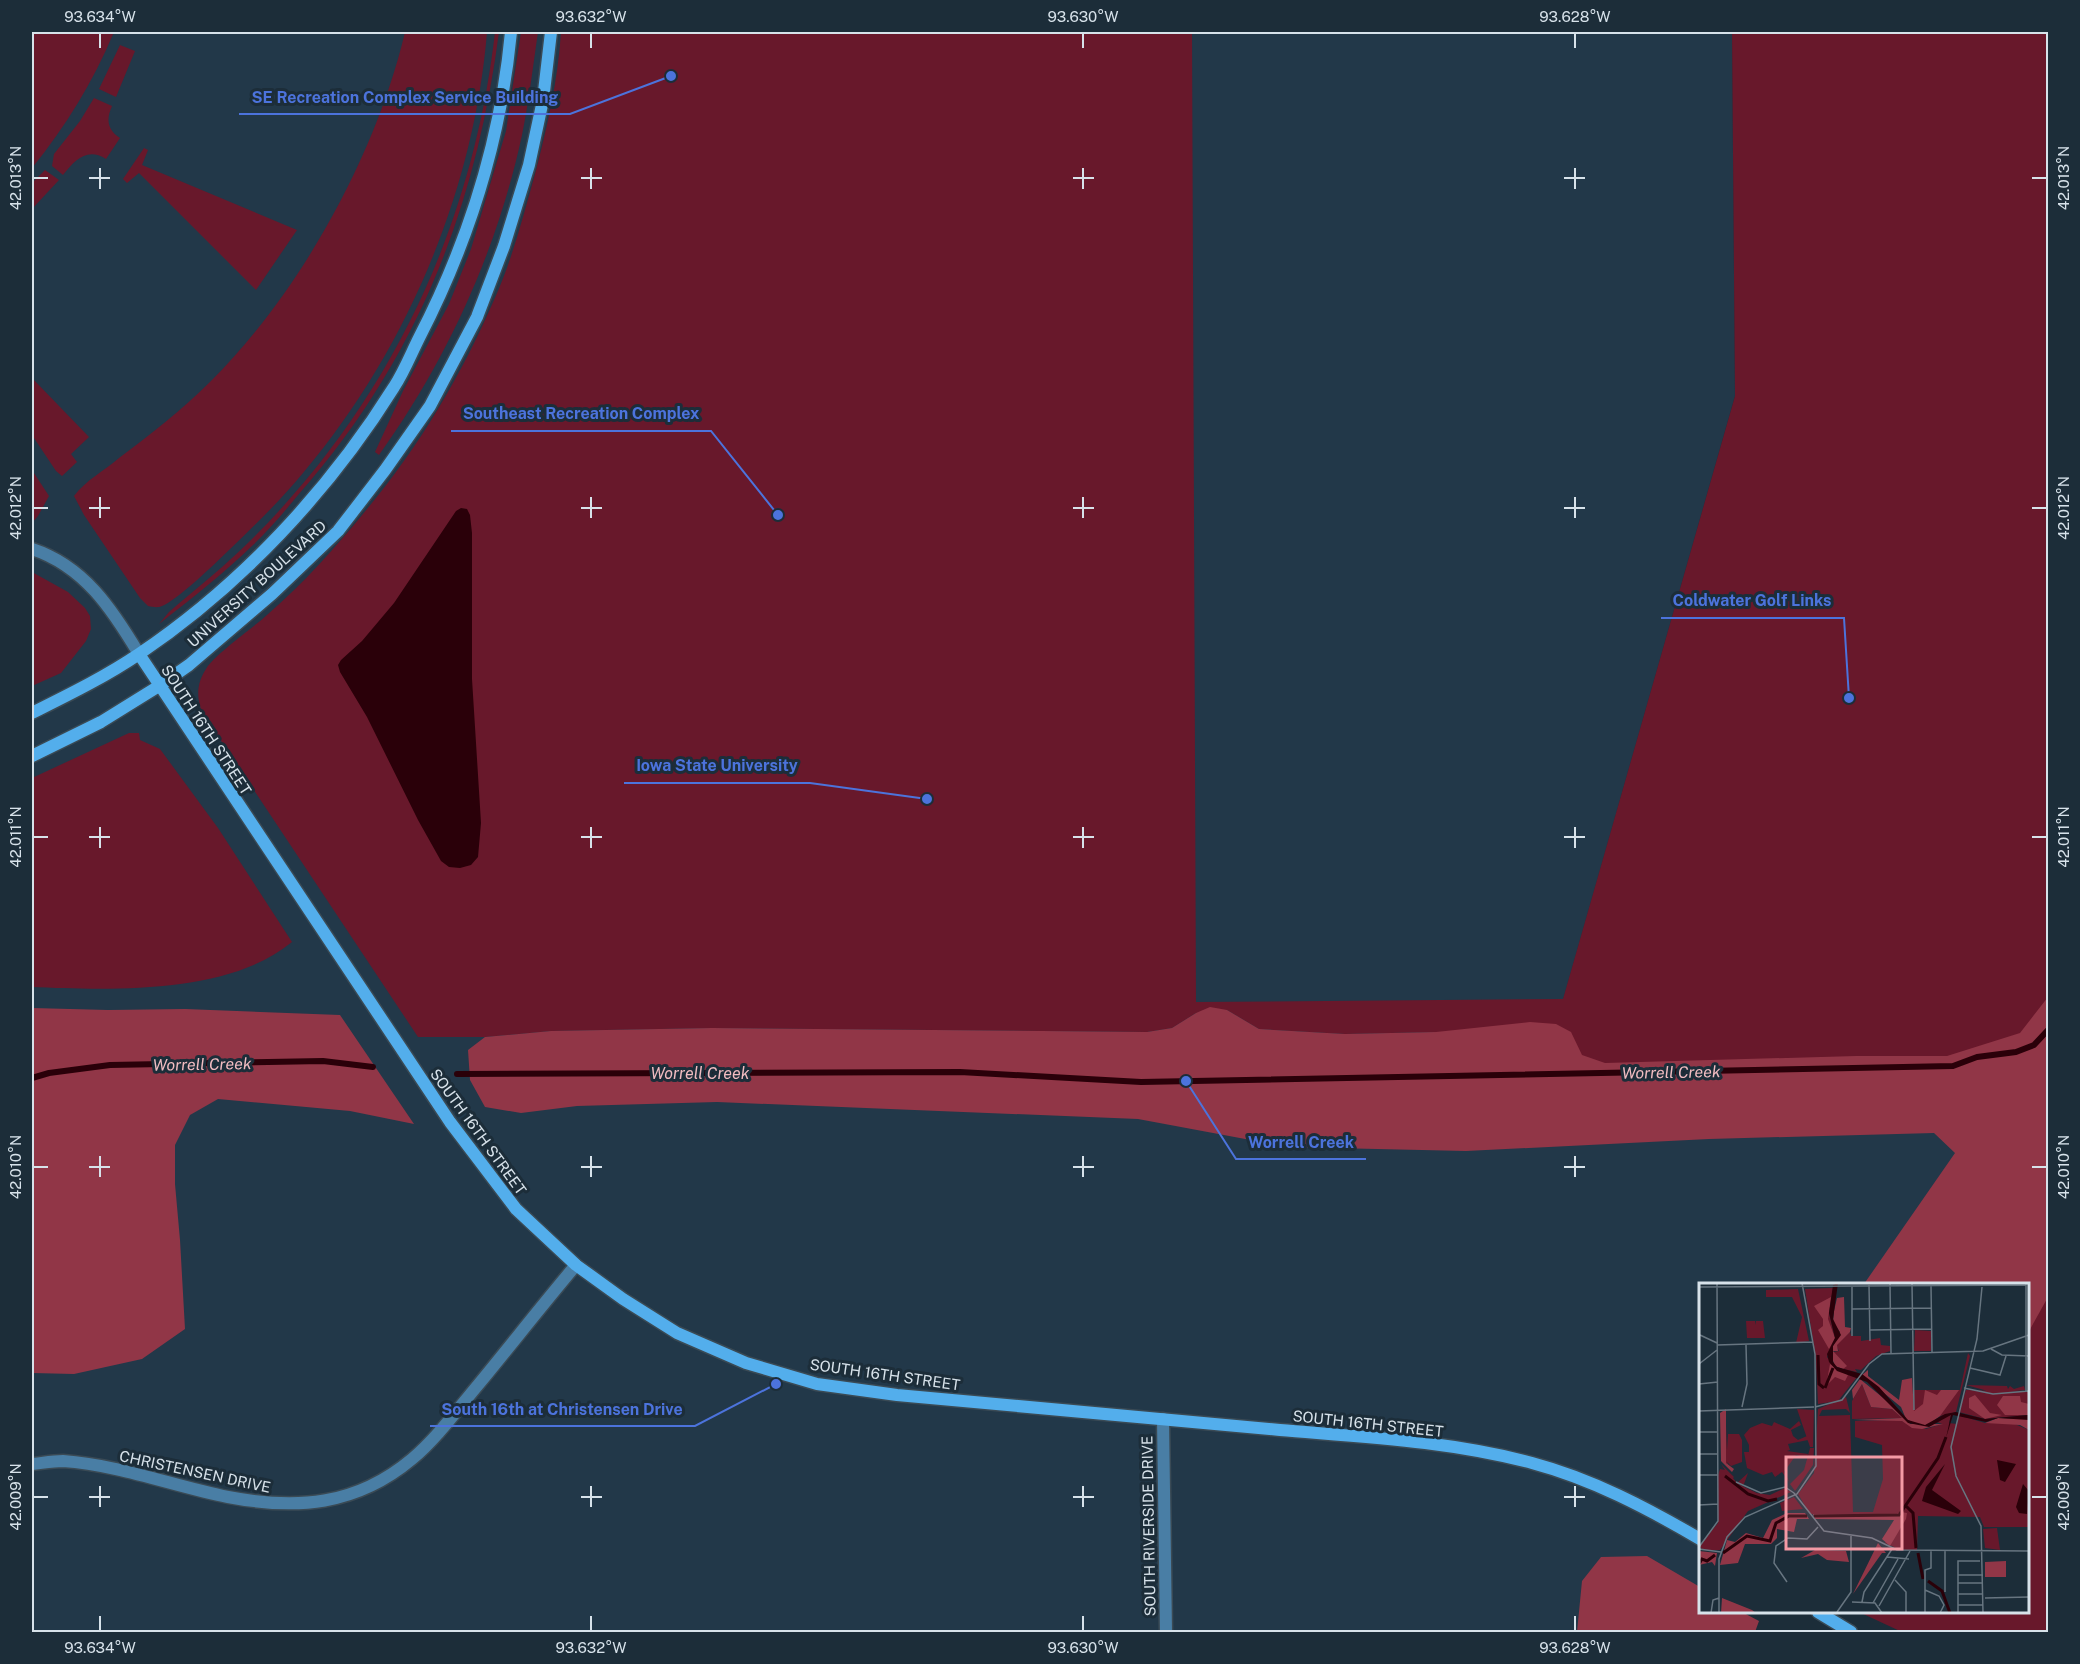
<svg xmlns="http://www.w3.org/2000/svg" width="2080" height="1664" font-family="'Public Sans',sans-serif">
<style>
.built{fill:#223849}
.green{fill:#68182b}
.forest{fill:#913647}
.water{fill:#2a0009}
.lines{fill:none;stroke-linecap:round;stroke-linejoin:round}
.stream{stroke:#2a0009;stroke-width:6}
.minor-casing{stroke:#3a4a55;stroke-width:15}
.secondary-casing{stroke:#3a4a55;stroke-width:15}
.minor{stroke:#497ea5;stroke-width:12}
.secondary{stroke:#53aeec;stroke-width:12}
.ticks{fill:none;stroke:#d7e2ea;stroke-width:2}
.labels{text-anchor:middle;stroke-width:6;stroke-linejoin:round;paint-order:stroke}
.street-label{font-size:15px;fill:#d7e2ea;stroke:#1c2d39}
.water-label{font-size:16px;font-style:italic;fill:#f1bcc1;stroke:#1c2d39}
.inset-river{fill:none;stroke:#2a0009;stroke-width:3}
.inset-road{fill:none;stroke:#677580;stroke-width:1.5}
.view{fill:#f49aa5;fill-opacity:0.15;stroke:#f49aa5;stroke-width:3}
.inset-edge{fill:none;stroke:#d7e2ea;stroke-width:3}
.leader{fill:none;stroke:#4c73dc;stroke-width:2}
.callout-dot{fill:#4c73dc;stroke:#1c2d39;stroke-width:2}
.callout-label{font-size:16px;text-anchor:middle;font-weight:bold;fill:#4c73dc;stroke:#1c2d39;stroke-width:6;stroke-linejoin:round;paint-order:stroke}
.neatline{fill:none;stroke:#d7e2ea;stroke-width:2}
.ticks-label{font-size:15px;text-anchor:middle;fill:#d7e2ea}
</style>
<rect width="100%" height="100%" fill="#1c2d39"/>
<path class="built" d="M 32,32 L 1732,32 L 1735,396 L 1563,1000 L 2048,1129 L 1950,1284 L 1700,1284 L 1700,1612 L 1709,1632 L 32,1632 Z"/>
<path class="green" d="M 32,32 L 114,32 C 93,82 66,126 32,168 Z
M 405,32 L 487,32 C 474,191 406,351 303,473 C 280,501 254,526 228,551 C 216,563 176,601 162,606 C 158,608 153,607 148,606 L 140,598 L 84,515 L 74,496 C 86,480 104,471 119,458 C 151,434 182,410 210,382 C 300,293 376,155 405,32 Z
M 495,32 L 499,32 C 476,208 417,360 298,495 C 284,512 269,530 253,545 C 223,574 191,599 159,624 L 169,612 C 197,588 225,566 251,540 C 390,402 473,226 495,32 Z
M 521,32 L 538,32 C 533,66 529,101 522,135 C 497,251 447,360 379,455 L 375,452 L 403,391 L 449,304 L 471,249 L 506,131 Z
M 561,32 L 1192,32 L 1196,1002 L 1563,999 L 1735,396 L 1732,32 L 2048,32 L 2048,1072 L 1537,1085 L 1436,1032 L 1345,1034 L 1259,1029 L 1227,1010 L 1196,1013 L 1172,1028 L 1147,1032 L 712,1028 L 551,1031 L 485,1037 L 418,1037 L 202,712 C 196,696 197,683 206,669 C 214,655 254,627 267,615 C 304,583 336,547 367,509 C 419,447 462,374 494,300 C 512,260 523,217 535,174 C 547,128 558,80 561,32 Z
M 120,45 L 135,51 L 116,97 L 99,89 Z
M 94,98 L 112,106 C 106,119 107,130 120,138 L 106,159 C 87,147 75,160 63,175 L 52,166 L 54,154 L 80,121 Z
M 144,148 L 148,150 L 142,165 L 297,230 L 256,290 L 139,173 L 127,183 L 123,179 Z
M 45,170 L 59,180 L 32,209 L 32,183 Z
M 32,378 L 89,437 L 71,454 L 77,462 L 62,476 L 56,471 L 32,435 Z
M 32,470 L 49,496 L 38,516 L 32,523 Z
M 32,572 L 68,592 L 85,608 L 90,616 L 91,629 L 86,641 L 61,673 L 32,686 Z
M 129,733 L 139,733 L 140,740 L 160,749 L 218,828 L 292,942 C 228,995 110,990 32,987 L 32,778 Z
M 2048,1129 L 2048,1632 L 1902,1632 L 1859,1612 L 2028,1612 L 2028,1284 Z"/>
<path class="forest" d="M 2048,997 L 2048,1297 L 2028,1333 L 2028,1284 L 1864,1284 L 1955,1153 L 1934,1133 L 1709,1139 L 1466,1151 L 1288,1147 L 1138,1119 L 717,1102 L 577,1106 L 521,1113 L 485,1107 L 470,1080 L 468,1050 L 485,1037 L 551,1031 L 712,1028 L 1147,1032 L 1172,1028 L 1196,1013 L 1210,1007 L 1227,1010 L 1259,1029 L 1345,1034 L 1436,1032 L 1530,1022 L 1556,1024 L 1571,1032 L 1582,1055 L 1605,1063 L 1856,1056 L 1947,1056 L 2020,1033 Z
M 32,1008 L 108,1010 L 185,1009 L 340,1015 L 414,1124 L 350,1111 L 218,1099 L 190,1115 L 175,1145 L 175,1184 L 180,1240 L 185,1329 L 142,1359 L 74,1374 L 32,1373 Z
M 1647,1556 L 1700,1587 L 1700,1612 L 1742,1612 L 1759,1621 L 1755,1632 L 1577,1632 L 1582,1581 L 1601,1557 Z"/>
<path class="water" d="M 461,508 L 467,509 L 470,515 L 472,533 L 472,679 L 481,823 L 478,857 L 471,865 L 460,868 L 449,867 L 441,861 L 418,820 L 367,717 L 340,672 L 338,665 L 341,660 L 362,641 L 394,603 L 456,511 Z"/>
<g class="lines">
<path class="stream" d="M 457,1074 L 960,1072 L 1141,1082 L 1953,1066 L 1977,1057 L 2016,1052 L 2034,1045 L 2048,1030
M 32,1078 L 49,1073 L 110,1065 L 323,1061 L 373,1067"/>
<defs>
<path id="minor" d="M 32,549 C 84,566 112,609 139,654
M 1163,1419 L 1166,1632
M 32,1464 C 42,1463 53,1461 63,1461 C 120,1465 173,1486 228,1497 C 296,1510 356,1506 412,1459 C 437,1438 457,1410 478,1385 C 511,1345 543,1304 576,1265"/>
<path id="secondary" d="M 139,654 L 450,1122 L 516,1209 L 576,1265 L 623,1299 L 677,1333 L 746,1363 L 817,1384 L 897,1395 C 1024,1407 1152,1418 1280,1430 C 1364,1437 1450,1441 1532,1463 C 1592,1479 1647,1508 1700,1539
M 32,713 C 68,695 105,677 139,654 C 241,585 329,491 394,387 C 404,372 411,354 419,338 C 468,243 501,138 511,32
M 32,756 L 101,722 L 159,686 L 189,665 L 272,594 L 338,531 L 385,470 L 430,406 L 477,317 L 504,246 L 529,165 L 543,100 L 551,32
M 1818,1612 L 1851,1632"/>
</defs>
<use href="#minor" class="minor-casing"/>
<use href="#secondary" class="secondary-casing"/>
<use href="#minor" class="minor"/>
<use href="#secondary" class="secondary"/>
</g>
<path class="ticks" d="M 100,33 L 100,48M 591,33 L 591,48M 1083,33 L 1083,48M 1575,33 L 1575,48M 100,168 L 100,189M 591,168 L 591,189M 1083,168 L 1083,189M 1575,168 L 1575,189M 33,178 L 48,178M 89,178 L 110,178M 581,178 L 602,178M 1073,178 L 1094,178M 1564,178 L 1585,178M 2032,178 L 2047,178M 100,497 L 100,518M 591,497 L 591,518M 1083,497 L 1083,518M 1575,497 L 1575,518M 33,508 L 48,508M 89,508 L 110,508M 581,508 L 602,508M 1073,508 L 1094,508M 1564,508 L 1585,508M 2032,508 L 2047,508M 100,827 L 100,848M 591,827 L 591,848M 1083,827 L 1083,848M 1575,827 L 1575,848M 33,837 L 48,837M 89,837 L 110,837M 581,837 L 602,837M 1073,837 L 1094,837M 1564,837 L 1585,837M 2032,837 L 2047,837M 100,1156 L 100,1177M 591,1156 L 591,1177M 1083,1156 L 1083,1177M 1575,1156 L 1575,1177M 33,1167 L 48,1167M 89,1167 L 110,1167M 581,1167 L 602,1167M 1073,1167 L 1094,1167M 1564,1167 L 1585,1167M 2032,1167 L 2047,1167M 100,1486 L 100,1507M 591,1486 L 591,1507M 1083,1486 L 1083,1507M 1575,1486 L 1575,1507M 33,1497 L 48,1497M 89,1497 L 110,1497M 581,1497 L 602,1497M 1073,1497 L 1094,1497M 1564,1497 L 1585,1497M 2032,1497 L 2047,1497M 100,1616 L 100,1631M 591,1616 L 591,1631M 1083,1616 L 1083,1631M 1575,1616 L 1575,1631"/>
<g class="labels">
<g class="street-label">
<text transform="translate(257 584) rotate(-42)" y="5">UNIVERSITY BOULEVARD</text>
<text transform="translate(206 730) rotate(57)" y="5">SOUTH 16TH STREET</text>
<text transform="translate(478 1132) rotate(54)" y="5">SOUTH 16TH STREET</text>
<text transform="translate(885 1375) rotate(8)" y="5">SOUTH 16TH STREET</text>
<text transform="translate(1368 1424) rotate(6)" y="5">SOUTH 16TH STREET</text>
<text transform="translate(195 1472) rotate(12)" y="5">CHRISTENSEN DRIVE</text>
<text transform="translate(1149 1526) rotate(-91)" y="5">SOUTH RIVERSIDE DRIVE</text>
</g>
<g class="water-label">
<text transform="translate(202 1064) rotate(-1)" y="6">Worrell Creek</text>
<text transform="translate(1671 1072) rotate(-1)" y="6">Worrell Creek</text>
<text x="700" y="1079">Worrell Creek</text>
</g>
</g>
<g transform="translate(1699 1283)">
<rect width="330" height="330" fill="#1c2d39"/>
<path d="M 134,5 L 130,30 L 136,55 L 128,74 L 140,89 L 158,94 L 139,118 L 119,121 L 117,77 L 106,6 ZM 99,6 L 110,58 L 97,60 L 103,34 L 93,14 L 67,14 L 67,7 ZM 47,38 L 56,38 L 57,42 L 57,38 L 64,38 L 66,55 L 48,55 ZM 216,47 L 232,48 L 232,68 L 215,68 ZM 151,49 L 152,53 L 162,53 L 162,58 L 181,55 L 182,62 L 191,63 L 191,68 L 177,73 L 162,87 L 156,86 L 158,89 L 144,86 L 146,82 L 134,69 L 140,68 L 137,62 ZM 269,70 L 271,73 L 257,129 L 214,140 L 214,107 L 261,107 ZM 163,101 L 172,124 L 193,126 L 203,135 L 153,136 L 153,118 ZM 267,102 L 308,103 L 309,106 L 311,103 L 315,106 L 325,103 L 326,107 L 296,110 ZM 267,107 L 330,109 L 330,132 L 286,136 L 260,129 ZM 147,114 L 151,130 L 147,126 L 123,127 L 120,133 L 151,132 L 154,229 L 174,229 L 184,196 L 183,162 L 156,154 L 156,138 L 200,137 L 227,146 L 243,141 L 238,139 L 246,132 L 252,132 L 250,140 L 258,141 L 259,132 L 286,140 L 311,139 L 330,147 L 330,244 L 285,244 L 281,234 L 219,233 L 218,267 L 202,267 L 186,260 L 203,234 L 111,231 L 99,211 L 115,190 L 119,126 ZM 98,126 L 115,127 L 114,164 L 111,164 ZM 100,138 L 102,142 L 92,147 L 94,153 L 99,157 L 108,153 L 109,157 L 89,161 L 91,167 L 88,168 L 109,171 L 108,175 L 97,172 L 85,189 L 91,200 L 83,189 L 76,194 L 73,189 L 64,192 L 48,185 L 45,169 L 50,169 L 50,162 L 45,152 L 51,145 L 63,140 L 73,143 L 75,139 L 91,146 ZM 27,142 L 28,167 L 29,151 L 40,151 L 43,157 L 43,179 L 32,183 L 28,179 L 31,185 L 27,180 ZM 111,165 L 115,165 L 114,182 L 96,208 L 91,201 L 105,187 ZM 22,181 L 35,194 L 38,191 L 34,195 L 38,200 L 49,190 L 45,201 L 39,201 L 58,210 L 71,212 L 86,205 L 92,209 L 49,228 L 21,267 L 4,267 L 0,263 L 19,240 L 19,192 L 21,186 L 26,187 ZM 95,214 L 104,226 L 83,228 L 81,220 ZM 298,245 L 301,267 L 286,265 L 284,246 Z" fill="#68182b"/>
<path d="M 132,14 L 129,36 L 136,55 L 130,66 L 119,47 L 124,43 L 124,36 L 115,23 ZM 145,14 L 146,44 L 152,45 L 151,49 L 138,62 L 139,68 L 134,68 L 148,83 L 144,86 L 136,83 L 133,75 L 134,63 L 141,49 L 134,39 L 135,28 L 138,15 ZM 131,81 L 149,92 L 146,98 L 136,94 L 127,103 ZM 169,87 L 169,93 L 200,117 L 203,97 L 213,95 L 215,128 L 224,121 L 226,107 L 238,112 L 242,107 L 260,107 L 241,133 L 230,141 L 219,142 L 207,136 L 202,124 L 163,92 ZM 161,96 L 199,127 L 211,141 L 244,141 L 223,146 L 213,145 L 203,138 L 154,137 L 203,135 L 193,126 L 172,124 L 163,101 L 154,116 L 153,107 ZM 276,112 L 291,130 L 303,132 L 286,136 L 270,125 L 270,115 ZM 304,113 L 321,113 L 322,119 L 330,121 L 330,132 L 306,132 L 298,122 ZM 27,126 L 27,180 L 35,186 L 33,189 L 22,178 L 21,130 ZM 299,135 L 329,136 L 330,147 L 321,142 L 286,140 ZM 202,229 L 208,230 L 207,236 L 191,263 L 183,256 L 195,237 L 116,236 L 114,231 L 196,232 ZM 88,230 L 106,230 L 110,236 L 98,236 L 95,249 L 78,246 L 78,255 L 72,261 L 46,261 L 39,280 L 21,282 L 28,257 L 36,259 L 47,250 L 64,255 L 73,237 ZM 179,260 L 187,270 L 183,270 L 154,311 ZM 116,267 L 147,268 L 150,279 L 128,277 L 119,271 L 102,275 ZM 0,268 L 18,270 L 16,283 L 13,279 L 0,282 ZM 307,278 L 307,294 L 286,294 L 286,279 ZM 23,315 L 53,327 L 57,330 L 22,330 Z" fill="#913647"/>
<path d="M 139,0 L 134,36 L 142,52 L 134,63 L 134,79 L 138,84 L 163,91 L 180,104 L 209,137 L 226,142 L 246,131 L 257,129 L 286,136 L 329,132 L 330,137 L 299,135 L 287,139 L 254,132 L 247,155 L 252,132 L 230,144 L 209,140 L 168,99 L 138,88 L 130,79 L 128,71 L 136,55 L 130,30 L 134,2 ZM 298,177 L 317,181 L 306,199 L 301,197 ZM 246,181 L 233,207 L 262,228 L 259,231 L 223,218 L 227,204 ZM 324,201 L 330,208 L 328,231 L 320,230 L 317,224 Z" fill="#2a0009"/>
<path class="inset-river" d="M 119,72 L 120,101 L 125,105M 126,105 L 134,85M 26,193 L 49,211 L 69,218 L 78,216M 207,223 L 214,230 L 217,265M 115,233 L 200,232 L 239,175 L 247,154M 24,270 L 48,253 L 71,258 L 77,240 L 90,233 L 108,233M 219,270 L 224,296M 0,281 L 3,276 L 8,278 L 16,272M 229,298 L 243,308 L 251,330"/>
<path class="inset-road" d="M 191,1 L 192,70M 213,1 L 215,127M 170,2 L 171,58M 153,3 L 153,53M 232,3 L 233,69M 0,4 L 327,2M 283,4 L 278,56 L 252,164 L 257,193 L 282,243 L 284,330M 153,26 L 232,25M 171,47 L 233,46M 1,52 L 18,60M 18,62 L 114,59M 292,66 L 303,72 L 330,73M 0,81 L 18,67M 271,85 L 301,92 L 307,73M 0,101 L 19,99M 265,105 L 294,111 L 330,108M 327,108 L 327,1M 43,124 L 48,101 L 47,62M 116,124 L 143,117 L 170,81 L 183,71 L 284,68 L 330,52M 0,128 L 115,124M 0,149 L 19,149M 0,171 L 19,171M 0,192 L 19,192M 37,199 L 62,210 L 86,204 L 95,210M 95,210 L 125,248 L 173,255 L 198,267 L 330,268M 0,222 L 19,221M 0,264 L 19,238 L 18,0M 0,266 L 22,269M 246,268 L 246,309M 188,274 L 210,276M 259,292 L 284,292M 196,297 L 207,309 L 207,330M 88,299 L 75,280 L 77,263 L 89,255 L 108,256 L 119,244M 259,300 L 284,300M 226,307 L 240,313 L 245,322 L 241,330M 259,311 L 284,311M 286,315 L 330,314M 153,319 L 176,320 L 183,330M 163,319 L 165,309 L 193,266M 174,320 L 199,276M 259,322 L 284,322M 180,323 L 211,268M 138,329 L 152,309 L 152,253M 12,330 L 14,317 L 20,315M 20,330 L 20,276 L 28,254 L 46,234 L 98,211 L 117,183 L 116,71 L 103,0M 226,330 L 226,287 L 232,285 L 232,268M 259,330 L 259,278 L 281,278"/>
<path class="view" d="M 87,174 L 203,174 L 203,266 L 87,266 Z"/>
<rect width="330" height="330" class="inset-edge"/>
</g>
<path class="leader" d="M671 76L570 114H239M778 515L711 431H451M1849 698L1844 618H1661M927 799L810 783H624M1186 1081L1236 1159H1366M776 1384L695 1426H430"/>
<g class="callout-dot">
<circle cx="671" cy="76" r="6"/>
<circle cx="778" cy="515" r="6"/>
<circle cx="1849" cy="698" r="6"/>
<circle cx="927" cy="799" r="6"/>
<circle cx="1186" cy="1081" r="6"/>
<circle cx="776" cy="1384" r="6"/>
</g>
<g class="callout-label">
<text x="405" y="103">SE Recreation Complex Service Building</text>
<text x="581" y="419">Southeast Recreation Complex</text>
<text x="1752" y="606">Coldwater Golf Links</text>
<text x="717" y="771">Iowa State University</text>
<text x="1301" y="1148">Worrell Creek</text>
<text x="562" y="1415">South 16th at Christensen Drive</text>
</g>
<rect width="2080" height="1664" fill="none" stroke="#1c2d39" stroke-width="66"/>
<rect x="33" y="33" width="2014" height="1598" class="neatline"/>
<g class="ticks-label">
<text x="100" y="22">93.634°W</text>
<text x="591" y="22">93.632°W</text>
<text x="1083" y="22">93.630°W</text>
<text x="1575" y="22">93.628°W</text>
<text transform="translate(16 178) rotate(-90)" y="5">42.013°N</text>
<text transform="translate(2064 178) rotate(-90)" y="5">42.013°N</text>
<text transform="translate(16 508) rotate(-90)" y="5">42.012°N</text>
<text transform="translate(2064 508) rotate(-90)" y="5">42.012°N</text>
<text transform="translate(16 837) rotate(-90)" y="5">42.011°N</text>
<text transform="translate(2064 837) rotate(-90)" y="5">42.011°N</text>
<text transform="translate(16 1167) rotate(-90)" y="5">42.010°N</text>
<text transform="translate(2064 1167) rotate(-90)" y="5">42.010°N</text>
<text transform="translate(16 1497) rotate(-90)" y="5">42.009°N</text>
<text transform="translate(2064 1497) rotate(-90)" y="5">42.009°N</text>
<text x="100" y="1653">93.634°W</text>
<text x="591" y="1653">93.632°W</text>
<text x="1083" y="1653">93.630°W</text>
<text x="1575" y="1653">93.628°W</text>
</g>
</svg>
